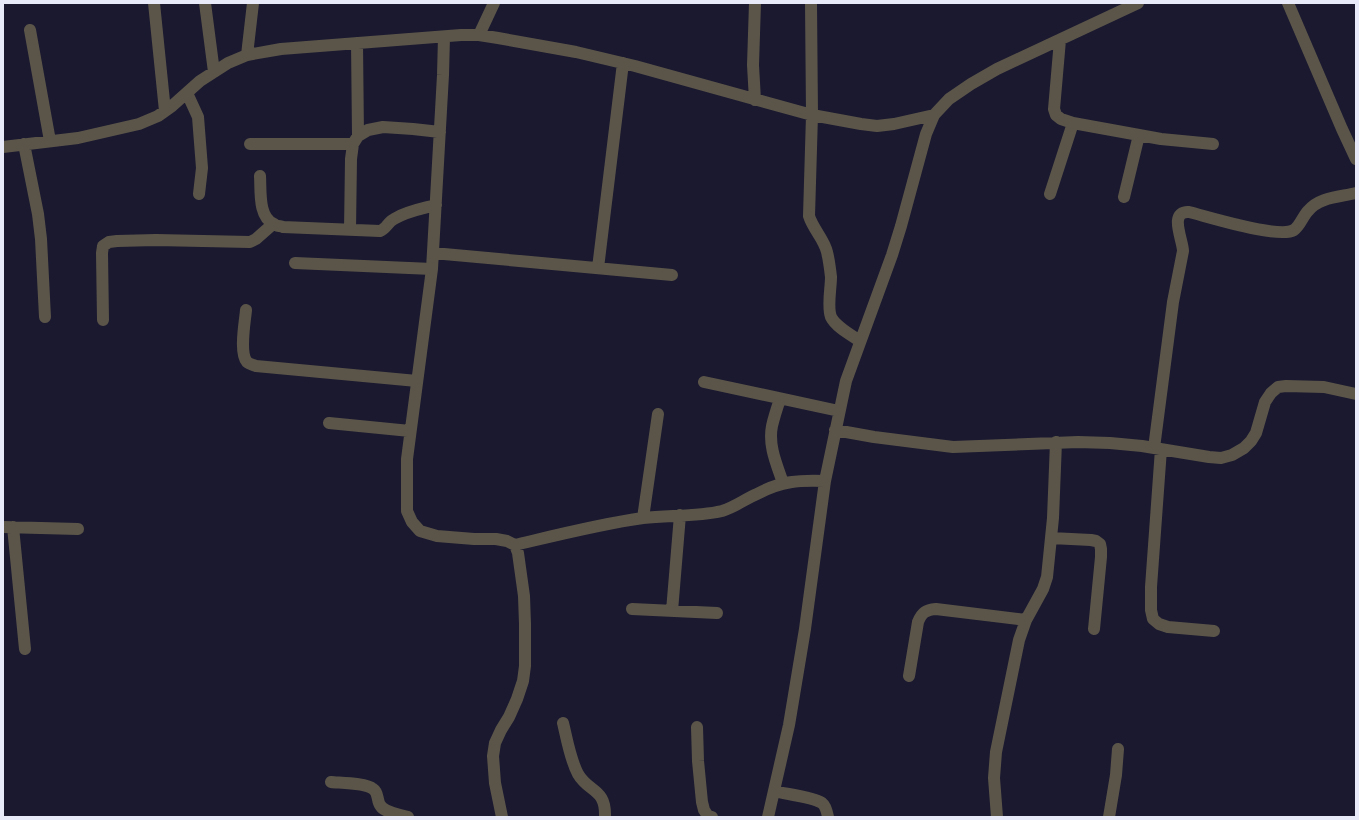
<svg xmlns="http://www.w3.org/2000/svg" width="1359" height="820" font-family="Poppins,sans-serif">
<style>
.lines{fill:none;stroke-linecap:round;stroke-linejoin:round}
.minor{stroke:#5b5549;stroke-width:12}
</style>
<rect width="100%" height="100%" fill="#1a1930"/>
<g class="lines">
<path class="minor" d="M 154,3 L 165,111
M 205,3 L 214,72
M 755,3 L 753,65 L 755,100
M 811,3 L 812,115 L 809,216 C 813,229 824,239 827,252 C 829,260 830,268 831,277 C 831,288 827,307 831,317 C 836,327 851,335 860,341
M 1288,3 L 1342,129 L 1356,159
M 30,30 L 50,141
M 479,35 L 494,3
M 444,37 L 443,75 L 432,269 L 407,459 L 407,511 L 412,522 L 420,531 L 437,536 L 474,539 L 496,539 L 507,541 L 515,545 L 518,553 L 524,596 L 525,624 L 525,666 L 523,681 L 517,699 L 509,717 L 501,730 L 495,743 L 493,756 L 495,783 L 502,817
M 1060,40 L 1054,109 L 1056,115 L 1061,119 L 1073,123 L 1161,139 L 1213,144
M 357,43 L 358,136
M 247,55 L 253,3
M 187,93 L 198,117 L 202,168 L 199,194
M 24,144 L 38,214 L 41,239 L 45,317
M 250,144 L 353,144
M 3,147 L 78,138 L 139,124 L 158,116 L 172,106 L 200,81 L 228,63 L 247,55 L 281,49 L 461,35 L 479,35 L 498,38 L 576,52 L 635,66 L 812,115 L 861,124 L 877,126 L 894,124 L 934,115
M 260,176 C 261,191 258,217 274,224 C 276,226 280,226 283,227 L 380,231 C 386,229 388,222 394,219 C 407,211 421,209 436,205
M 1050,194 L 1073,123
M 1124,197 L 1139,135
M 350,230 L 351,159 L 353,144 L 358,136 L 368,130 L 383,127 L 413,129 L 440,132
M 433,253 L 672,275
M 295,263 L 432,269
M 598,268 L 623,63
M 246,310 C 245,322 239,353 247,362 C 249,364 253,365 256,366 L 417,381
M 103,320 L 102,253 L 103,246 L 109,242 L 117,241 L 156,240 L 250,242 L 256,239 L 273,224
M 704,382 L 839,411
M 780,399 C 777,408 774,417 772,426 C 768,446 777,465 783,483
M 329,423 L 410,431
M 835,430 L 874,437 L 953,447 L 1078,442 L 1110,443 L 1142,446 L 1209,457 L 1221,458 L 1232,455 L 1244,448 L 1251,441 L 1256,433 L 1265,402 L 1271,393 L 1278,387 L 1286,386 L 1324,387 L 1356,394
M 1154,448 L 1173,302 L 1183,251 C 1183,240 1168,211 1189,212 C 1209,217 1279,239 1294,230 C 1300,226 1303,216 1308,211 C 1319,197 1340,197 1356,193
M 1161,449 L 1151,587 L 1151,610 L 1153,619 L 1159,624 L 1168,627 L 1214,631
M 643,518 L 658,414
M 3,527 L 78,529
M 13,527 L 25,649
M 1051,538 L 1091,540 L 1096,541 L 1100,544 L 1101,549 L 1101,557 L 1094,629
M 515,545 C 557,535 600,524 643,518 C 669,515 696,517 722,511 C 735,507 745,499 757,494 C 781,481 799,480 825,481
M 632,609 L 717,613
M 672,611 L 680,515
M 909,676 L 918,622 C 922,612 926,610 936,609 L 1026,620
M 563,723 C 567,739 570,759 578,774 C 589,793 606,788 605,817
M 697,727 L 698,761 L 702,802 L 704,810 L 708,816 L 712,817
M 331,782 C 340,783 366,783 373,789 C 378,792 377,798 379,803 C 382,813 399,814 408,817
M 774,791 C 785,794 813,797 822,803 C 826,806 827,812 828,817
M 768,817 L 789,725 L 805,629 L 825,481 L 846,381 L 892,255 L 901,226 L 926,134 L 934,115 L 949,99 L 971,84 L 997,69 L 1138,3
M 997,817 L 994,778 L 996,752 L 1019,640 L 1026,620 L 1043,589 L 1047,577 L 1053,518 L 1056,442
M 1109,817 L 1116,775 L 1118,749"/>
</g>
<rect width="1359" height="820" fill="none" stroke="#e8e9f9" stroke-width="8"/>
</svg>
